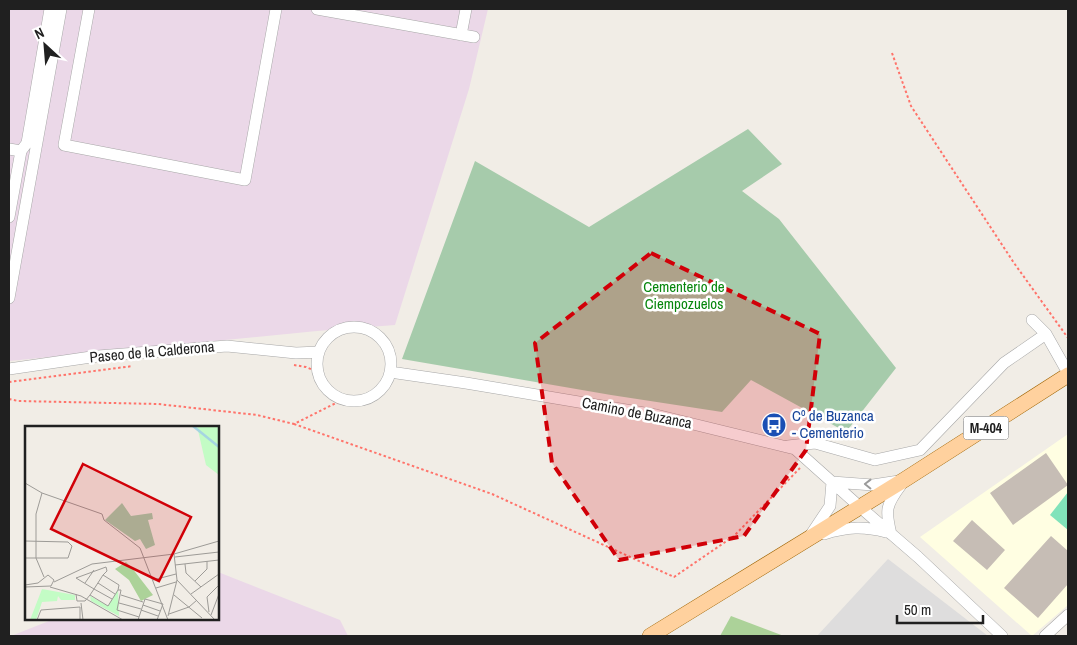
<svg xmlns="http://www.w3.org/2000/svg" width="1077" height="645" font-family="'Archivo Narrow',sans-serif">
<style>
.residential{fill:#dedddd}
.industrial{fill:#ebd8e8}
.education{fill:#fffee2}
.forest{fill:#acd299}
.cemetery{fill:#a6cbab}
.pitch{fill:#81e3ba}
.building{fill:#c6bdb5}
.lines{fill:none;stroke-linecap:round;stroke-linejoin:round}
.minor-casing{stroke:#a7a7a7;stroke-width:12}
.major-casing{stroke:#9d6300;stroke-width:16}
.path{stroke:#ff736a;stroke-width:2;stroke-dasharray:2.5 2.5;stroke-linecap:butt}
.minor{stroke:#fff;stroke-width:11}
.major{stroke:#ffd19e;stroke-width:15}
.oneway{stroke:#9b9b9b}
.marked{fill:#d10008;fill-opacity:0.2;stroke:#d10008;stroke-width:4;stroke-dasharray:10 6;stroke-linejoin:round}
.labels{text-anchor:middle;stroke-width:5;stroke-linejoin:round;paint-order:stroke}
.shield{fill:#fff;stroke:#636363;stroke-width:1}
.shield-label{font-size:14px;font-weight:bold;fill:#202020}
.park-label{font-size:15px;fill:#06860c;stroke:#fff}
.street-label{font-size:15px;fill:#202020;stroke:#fff}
.transit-label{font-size:15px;fill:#164399;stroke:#fff;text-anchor:start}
.inset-river{fill:none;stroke:#a5d5e1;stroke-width:2.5}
.inset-road{fill:none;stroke:#9d9b97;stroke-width:1}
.view{fill:#d10008;fill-opacity:0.15;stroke:#d10008;stroke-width:2.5}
.inset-edge{fill:none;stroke:#202020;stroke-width:2.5}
</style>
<rect width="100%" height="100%" fill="#f1ede6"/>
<path class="residential" d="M 888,559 L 988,636 L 817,636 Z"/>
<path class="industrial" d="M 9,9 L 488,9 L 469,89 L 395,325 L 317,331 L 9,361 Z
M 218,572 L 340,620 L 348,636 L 11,636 L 54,619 L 218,619 Z"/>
<path class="education" d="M 1068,434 L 1068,605 L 1032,636 L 920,537 Z"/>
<path class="forest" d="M 731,616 L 784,636 L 720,636 Z"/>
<path class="cemetery" d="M 748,129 L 782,164 L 742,191 L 779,219 L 896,368 L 846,432 L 751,380 L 722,412 L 611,395 L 402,359 L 475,161 L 589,227 Z"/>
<path class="pitch" d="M 1068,492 L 1068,530 L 1050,515 Z"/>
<path class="building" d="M 1046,453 L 1068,485 L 1013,525 L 990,493 Z
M 972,520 L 1005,550 L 987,570 L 953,541 Z
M 1051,536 L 1068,551 L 1068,584 L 1038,618 L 1004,588 Z"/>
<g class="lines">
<defs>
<path id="minor" d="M 89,9 L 64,145 L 245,180 L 276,9
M 317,9 L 474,37
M 461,35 L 466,9
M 9,149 L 21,151 L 9,217
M 21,151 L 27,143 L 50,9
M 9,298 L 61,9
M 1032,320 L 1046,334 L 1068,373
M317 364a37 37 0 1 1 74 0a37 37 0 1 1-74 0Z
M 9,369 L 98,356 L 227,346 L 296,353 L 319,352
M 390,372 L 466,383 L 656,415 L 795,449 L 860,507 L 918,557 L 1002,636
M 788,446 L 815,443 L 875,460 L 920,450 L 1004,363 L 1046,334
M 824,534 C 847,527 863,526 886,532
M 891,534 C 885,510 886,505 901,485
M 810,536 L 830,506 L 832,482 L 873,485 L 899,481
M 1045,636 L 1068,615"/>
<path id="major" d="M 650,636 L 904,480 L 1068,375"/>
</defs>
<use href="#minor" class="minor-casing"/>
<use href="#major" class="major-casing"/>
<path class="path" d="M 892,53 L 911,106 L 1014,263 L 1068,338
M 294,365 L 306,367 L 318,372
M 9,382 L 133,366
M 9,399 L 18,401 L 158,404 L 257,415 L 294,424 L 342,400
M 294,424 L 492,494 L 674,577 L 734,536 L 800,468"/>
<use href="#minor" class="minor"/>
<use href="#major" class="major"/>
</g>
<defs><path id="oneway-chevron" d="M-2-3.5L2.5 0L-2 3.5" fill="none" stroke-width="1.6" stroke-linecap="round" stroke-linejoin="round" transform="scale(1.25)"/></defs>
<use class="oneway" href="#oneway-chevron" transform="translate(868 484) rotate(-179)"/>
<path class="marked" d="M 651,253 L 820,334 L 806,450 L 744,536 L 619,560 L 552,463 L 535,343 Z"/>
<defs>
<symbol id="bus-disc" viewBox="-11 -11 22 22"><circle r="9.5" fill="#1a4fb4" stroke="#fff"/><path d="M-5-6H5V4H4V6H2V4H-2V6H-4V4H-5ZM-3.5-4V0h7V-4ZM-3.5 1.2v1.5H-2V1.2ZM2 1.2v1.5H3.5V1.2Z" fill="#fff"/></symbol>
</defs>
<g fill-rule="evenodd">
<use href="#bus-disc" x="760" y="411" width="28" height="28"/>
</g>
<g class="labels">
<rect class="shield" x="963.5" y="416.5" width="45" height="23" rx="4"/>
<g class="shield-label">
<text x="986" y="433">M-404</text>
</g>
<g class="park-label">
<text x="684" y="292">Cementerio de<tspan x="684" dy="17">Ciempozuelos</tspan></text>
</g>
<g class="street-label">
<text transform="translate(152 352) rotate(-5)" y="5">Paseo de la Calderona</text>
<text transform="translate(637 413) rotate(11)" y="5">Camino de Buzanca</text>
</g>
<g class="transit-label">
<text x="792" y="421">Cº de Buzanca<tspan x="792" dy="17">- Cementerio</tspan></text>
</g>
</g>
<g transform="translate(25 426)">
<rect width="194" height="194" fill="#f1ede6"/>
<path d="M 101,136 L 107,142 L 128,169 L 116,175 L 104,154 L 90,143 Z" fill="#acd299"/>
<path d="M 97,77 L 106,90 L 127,87 L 128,93 L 123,94 L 130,119 L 121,123 L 115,113 L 110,115 L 80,94 Z" fill="#a6cbab"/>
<path d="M 172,0 L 194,0 L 194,49 L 181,39 ZM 17,163 L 50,169 L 50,174 L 36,174 L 33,170 L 32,175 L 17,176 L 11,194 L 5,194 ZM 93,164 L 94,190 L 66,175 L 65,170 L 83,180 Z" fill="#c3fcc5"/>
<path class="inset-river" d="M 168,0 L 194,21"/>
<path class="inset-road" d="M 0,57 L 17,67 L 77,88 L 79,94M 17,67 L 11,88 L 11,132 L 19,151M 79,94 L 115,122 L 143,194M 0,115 L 43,116 L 47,120 L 43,132 L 0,132M 150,131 L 194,126M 160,138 L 161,147 L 176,161M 150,139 L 194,134M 78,149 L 94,159 L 93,164M 128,154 L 151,148M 152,154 L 190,194M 170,155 L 182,143 L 182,135M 29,156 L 67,138 L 149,128 L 194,115M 60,157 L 69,144M 73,157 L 90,168M 0,159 L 13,157 L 23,149 L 29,154 L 26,160 L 0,161M 25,161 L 56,170 L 98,194M 131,162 L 151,156M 51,168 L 52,175 L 60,175 L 65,169 L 69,163 L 78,149 L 82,145 L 81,141 L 51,152 L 69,163 L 87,173M 166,168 L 194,148M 65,169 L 83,180 L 93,164 L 96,164 L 92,184 L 114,191M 96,169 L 118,176M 149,169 L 177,192M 56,177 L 58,194M 94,177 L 116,183M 118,179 L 135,185M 116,184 L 133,190M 184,186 L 182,171 L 194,159M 144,188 L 164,181 L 172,174M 186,189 L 194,168M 143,190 L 152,154 L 149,128M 12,194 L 16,184 L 55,181 L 55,194M 113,194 L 120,173 L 138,178M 132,194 L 138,178"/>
<path class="view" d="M 58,38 L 166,91 L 134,155 L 26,103 Z"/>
<rect width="194" height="194" class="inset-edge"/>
</g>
<rect width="1077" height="645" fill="none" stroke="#202020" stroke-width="20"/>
<g transform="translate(45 45) rotate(334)" stroke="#ffffff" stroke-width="4" paint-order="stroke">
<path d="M0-4L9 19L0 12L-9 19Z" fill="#202020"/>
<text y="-8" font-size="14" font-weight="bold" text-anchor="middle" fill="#202020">N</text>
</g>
<path d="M897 615v8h86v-8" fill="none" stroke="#202020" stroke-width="2.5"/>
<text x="904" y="615" font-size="15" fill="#202020" stroke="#ffffff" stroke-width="4" paint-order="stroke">50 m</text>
</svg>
